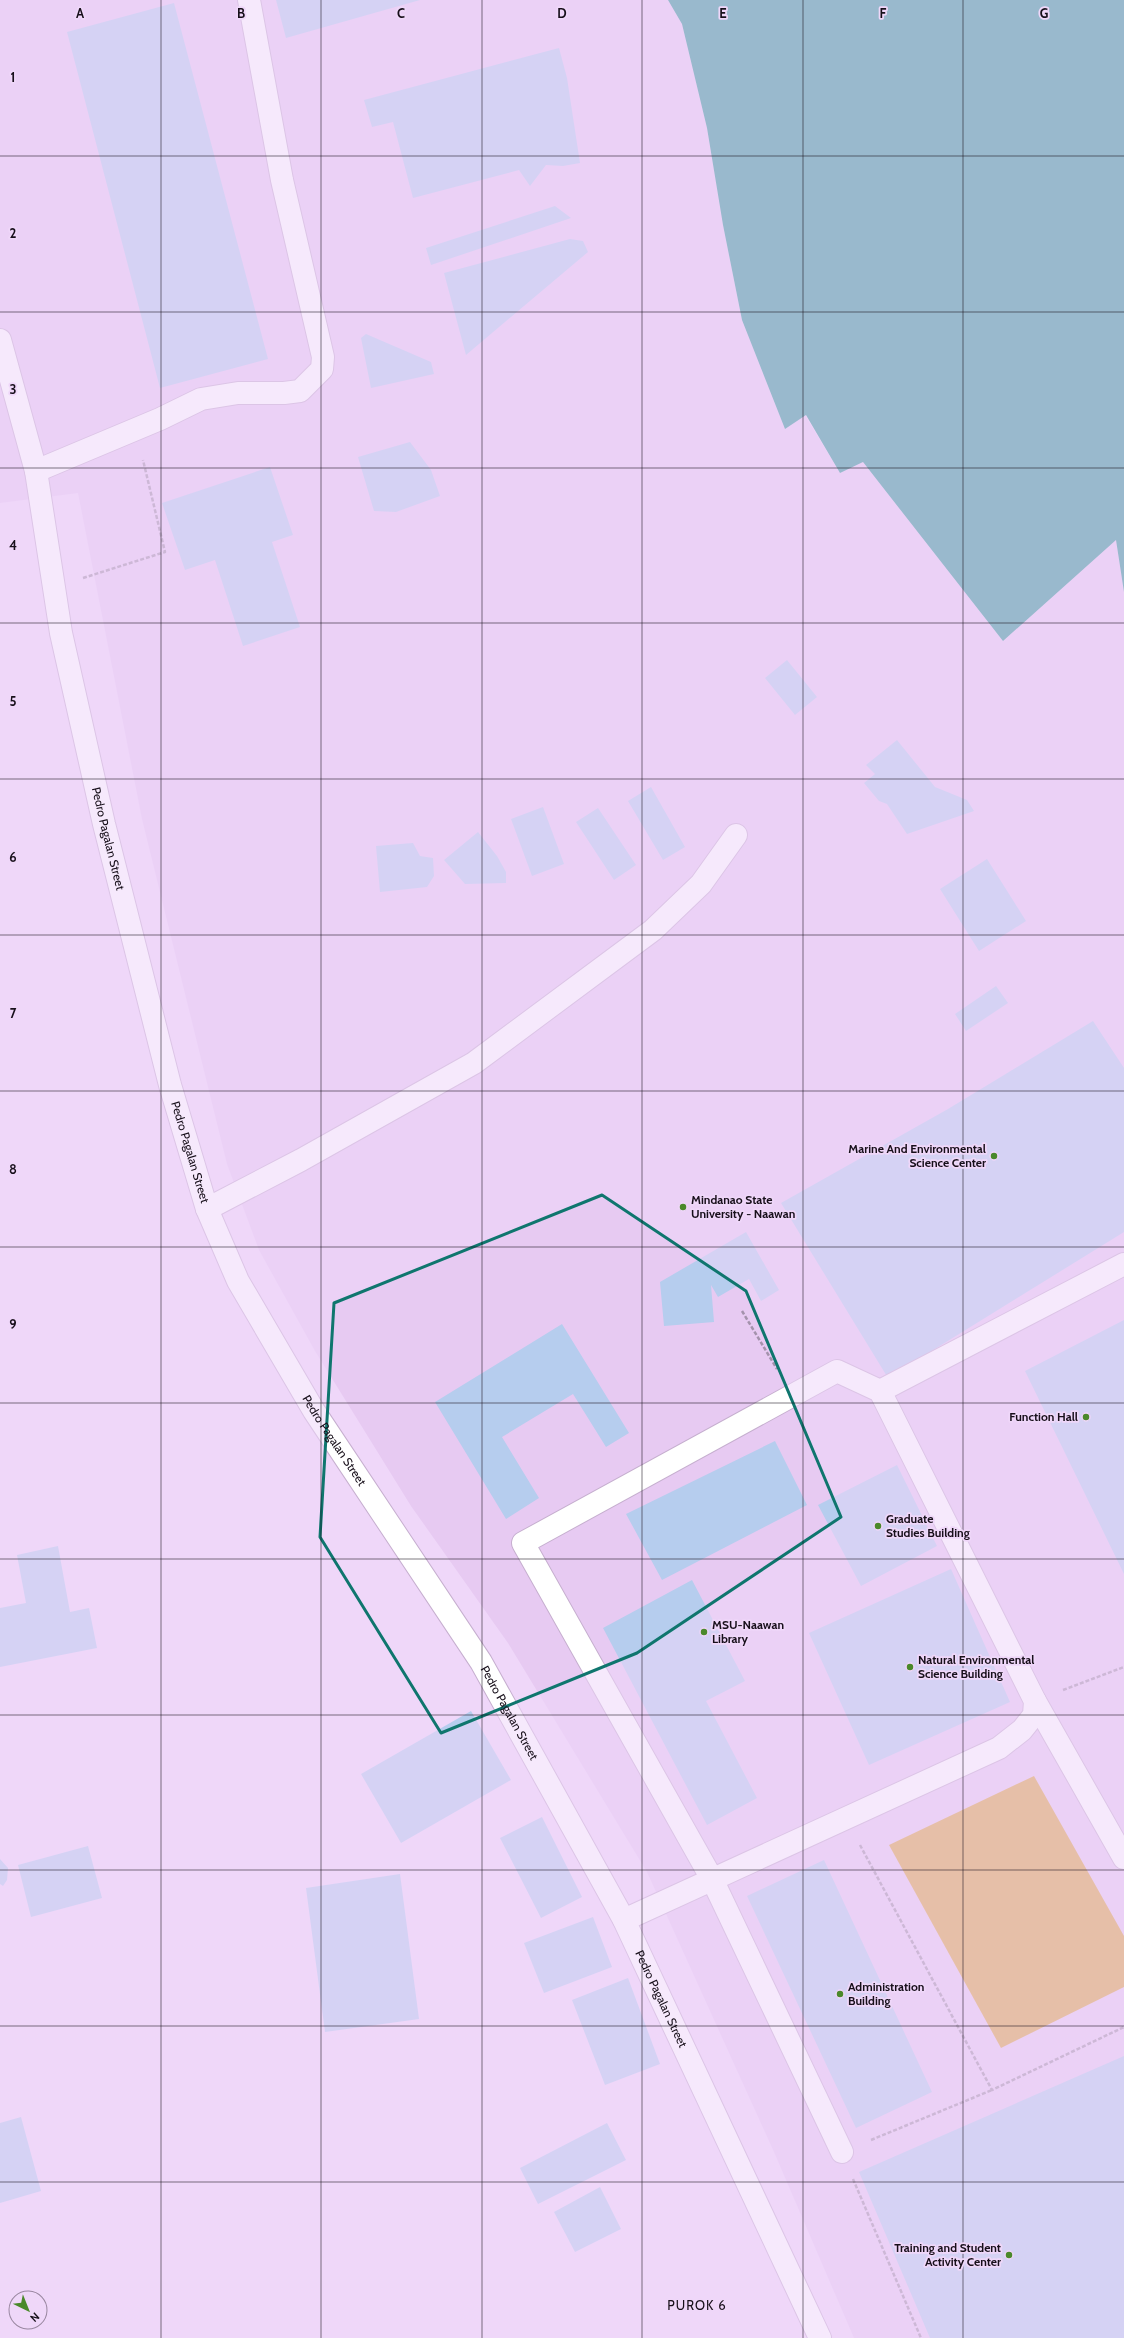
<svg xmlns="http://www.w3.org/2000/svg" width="1124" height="2338" font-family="Cabin,sans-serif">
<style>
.built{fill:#e7caf2}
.green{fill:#dca346}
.water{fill:#329597}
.building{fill:#b6cdee}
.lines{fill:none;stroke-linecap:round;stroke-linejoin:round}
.minor-casing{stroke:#c6afcf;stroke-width:24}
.path{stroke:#a492ac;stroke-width:2.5;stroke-dasharray:4 2;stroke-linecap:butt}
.minor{stroke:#fff;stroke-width:22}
.marked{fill:none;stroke:#0f766e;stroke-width:3;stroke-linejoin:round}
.grid{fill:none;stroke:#170f1a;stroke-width:1;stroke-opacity:0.55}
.poi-dot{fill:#4a892a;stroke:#efd7f9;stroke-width:1.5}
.labels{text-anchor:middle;stroke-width:3.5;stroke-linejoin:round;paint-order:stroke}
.street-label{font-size:12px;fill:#170f1a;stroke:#efd7f9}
.poi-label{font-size:12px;font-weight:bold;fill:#170f1a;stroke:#efd7f9;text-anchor:start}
.neighbourhood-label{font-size:13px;letter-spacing:1px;fill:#170f1a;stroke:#efd7f9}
.grid-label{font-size:13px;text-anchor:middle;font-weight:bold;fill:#170f1a;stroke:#efd7f9;stroke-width:3.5;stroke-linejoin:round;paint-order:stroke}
</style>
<rect width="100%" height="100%" fill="#efd7f9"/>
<path class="built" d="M 0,0 L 668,0 L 682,24 L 707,128 L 723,225 L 742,320 L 785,429 L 805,415 L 840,473 L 863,462 L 1003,641 L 1116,540 L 1124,592 L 1124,2338 L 854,2338 L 774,2152 L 647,1872 L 508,1643 L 411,1506 L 315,1351 L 259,1250 L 227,1164 L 142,819 L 78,493 L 0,503 Z"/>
<path class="green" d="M 1034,1776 L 1124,1936 L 1124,1987 L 1001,2048 L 889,1845 Z"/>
<path class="water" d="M 668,0 L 1124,0 L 1124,592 L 1116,540 L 1003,641 L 863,462 L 840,473 L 806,415 L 785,429 L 742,320 L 723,225 L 707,128 L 682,24 Z"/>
<path class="building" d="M 276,0 L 420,0 L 286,38 Z
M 174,3 L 268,359 L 160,388 L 67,32 Z
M 559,48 L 567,78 L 580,163 L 563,166 L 546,165 L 530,186 L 519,170 L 413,198 L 393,122 L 372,127 L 364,100 Z
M 555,206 L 571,218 L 431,265 L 426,248 Z
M 570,239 L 583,241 L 588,252 L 466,355 L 444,273 Z
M 366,334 L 431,362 L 434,374 L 371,388 L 361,338 Z
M 410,442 L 431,470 L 440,496 L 396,512 L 374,511 L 358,457 Z
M 270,467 L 293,535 L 272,542 L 300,627 L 243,646 L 215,560 L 185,570 L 162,503 Z
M 787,660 L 817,697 L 795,715 L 765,678 Z
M 897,740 L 935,787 L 967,800 L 974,811 L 907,834 L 887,804 L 879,801 L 864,783 L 875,774 L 866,765 Z
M 651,787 L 685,847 L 663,860 L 628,801 Z
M 543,807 L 564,864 L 532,876 L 511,819 Z
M 598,808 L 636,865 L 614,880 L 576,822 Z
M 478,832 L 497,856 L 506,872 L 506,883 L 465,884 L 444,860 Z
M 413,843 L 420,856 L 433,858 L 434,876 L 427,887 L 380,892 L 376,846 Z
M 987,859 L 1026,921 L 979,951 L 940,889 Z
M 996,986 L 1008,1003 L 966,1031 L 955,1014 Z
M 1093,1021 L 1124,1068 L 1124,1232 L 888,1378 L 781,1203 L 948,1109 Z
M 746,1232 L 779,1290 L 761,1301 L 749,1279 L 718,1297 L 711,1285 L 714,1322 L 664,1326 L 660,1282 Z
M 1124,1320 L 1124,1574 L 1025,1371 Z
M 562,1324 L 629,1433 L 606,1447 L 573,1394 L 502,1437 L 539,1498 L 506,1519 L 435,1402 Z
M 775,1441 L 807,1505 L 662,1580 L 626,1514 Z
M 897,1465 L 937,1546 L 861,1586 L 818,1505 Z
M 58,1546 L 70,1612 L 89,1608 L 97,1648 L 0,1667 L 0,1608 L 26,1603 L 17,1555 Z
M 951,1569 L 1010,1702 L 869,1765 L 809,1633 Z
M 692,1580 L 745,1681 L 706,1701 L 757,1798 L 707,1825 L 603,1628 Z
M 471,1711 L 511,1780 L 401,1843 L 361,1774 Z
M 542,1817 L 582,1897 L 541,1918 L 500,1838 Z
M 88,1846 L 102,1898 L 31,1917 L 18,1865 Z
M 0,1859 L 8,1868 L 7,1880 L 3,1886 L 0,1884 Z
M 824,1860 L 932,2092 L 856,2128 L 747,1896 Z
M 400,1874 L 419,2019 L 325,2032 L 306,1888 Z
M 593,1917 L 612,1967 L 544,1993 L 524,1943 Z
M 628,1978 L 660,2064 L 605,2085 L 572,2000 Z
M 1124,2056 L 1124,2338 L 930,2338 L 859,2172 Z
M 21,2117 L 41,2191 L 0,2203 L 0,2123 Z
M 607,2123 L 626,2160 L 538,2204 L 520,2168 Z
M 600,2187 L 621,2229 L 575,2252 L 554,2212 Z"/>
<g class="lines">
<defs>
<g id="minor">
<path d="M 0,340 L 36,471 L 160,419 L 201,399 L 238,393 L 284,393 L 300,391 L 322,369 L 323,357 L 282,180 L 249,0"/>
<path id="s1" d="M 36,471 L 61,633 L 104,824 L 170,1085 L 207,1209 L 238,1281 L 314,1411 L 481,1662 L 624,1920 L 820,2338"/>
<path d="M 207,1209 L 301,1160 L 474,1063 L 653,930 L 701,884 L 736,835"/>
<path d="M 880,1391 L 1124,1264"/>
<path d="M 1035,1701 L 1124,1858"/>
<path d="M 624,1920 L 999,1748 L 1022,1730 L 1034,1715 L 1035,1701 L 880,1391 L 837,1371 L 523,1543 L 712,1879 L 842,2152"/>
</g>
</defs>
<use href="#minor" class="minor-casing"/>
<path class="path" d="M 83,578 L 165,552 L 143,460
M 742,1311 L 777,1369
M 1063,1690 L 1124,1667
M 860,1845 L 992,2090 L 1124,2027
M 871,2140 L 992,2090
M 853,2179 L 921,2338"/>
<use href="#minor" class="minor"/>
</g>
<path d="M0 0H1124V2338H0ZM 602,1195 L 746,1291 L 841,1517 L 637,1653 L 441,1733 L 320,1537 L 334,1303 Z" fill="#efd7f9" fill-opacity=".55" fill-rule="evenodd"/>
<path class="marked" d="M 602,1195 L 746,1291 L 841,1517 L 637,1653 L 441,1733 L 320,1537 L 334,1303 Z"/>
<path class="grid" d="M 161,0 L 161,2338M 321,0 L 321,2338M 482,0 L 482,2338M 642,0 L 642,2338M 803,0 L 803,2338M 963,0 L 963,2338M 0,156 L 1124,156M 0,312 L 1124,312M 0,468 L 1124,468M 0,623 L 1124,623M 0,779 L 1124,779M 0,935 L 1124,935M 0,1091 L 1124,1091M 0,1247 L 1124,1247M 0,1403 L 1124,1403M 0,1559 L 1124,1559M 0,1715 L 1124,1715M 0,1870 L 1124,1870M 0,2026 L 1124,2026M 0,2182 L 1124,2182"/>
<g class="poi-dot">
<circle cx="994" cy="1156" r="4"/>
<circle cx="683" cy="1207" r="4"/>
<circle cx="1086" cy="1417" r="4"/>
<circle cx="878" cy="1526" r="4"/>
<circle cx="704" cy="1632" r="4"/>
<circle cx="910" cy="1667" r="4"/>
<circle cx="840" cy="1994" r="4"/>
<circle cx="1009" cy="2255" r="4"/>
</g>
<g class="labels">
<g class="street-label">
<text dy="4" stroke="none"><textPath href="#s1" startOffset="375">Pedro Pagalan Street</textPath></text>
<text dy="4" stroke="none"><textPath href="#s1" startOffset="699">Pedro Pagalan Street</textPath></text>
<text dy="4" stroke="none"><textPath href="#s1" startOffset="1023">Pedro Pagalan Street</textPath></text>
<text dy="4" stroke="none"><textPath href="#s1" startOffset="1347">Pedro Pagalan Street</textPath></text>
<text dy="4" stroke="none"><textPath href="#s1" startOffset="1671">Pedro Pagalan Street</textPath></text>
</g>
<g class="poi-label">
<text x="986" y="1153" text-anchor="end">Marine And Environmental<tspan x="986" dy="14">Science Center</tspan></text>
<text x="691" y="1204">Mindanao State<tspan x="691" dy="14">University - Naawan</tspan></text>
<text x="1078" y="1421" text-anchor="end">Function Hall</text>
<text x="886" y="1523">Graduate<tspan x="886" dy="14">Studies Building</tspan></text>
<text x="712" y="1629">MSU-Naawan<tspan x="712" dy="14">Library</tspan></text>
<text x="918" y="1664">Natural Environmental<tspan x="918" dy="14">Science Building</tspan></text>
<text x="848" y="1991">Administration<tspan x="848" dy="14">Building</tspan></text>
<text x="1001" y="2252" text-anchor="end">Training and Student<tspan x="1001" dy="14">Activity Center</tspan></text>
</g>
<g class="neighbourhood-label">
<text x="697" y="2310">PUROK 6</text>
</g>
</g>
<g class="grid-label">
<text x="80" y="18">A</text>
<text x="241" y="18">B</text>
<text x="401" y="18">C</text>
<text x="562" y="18">D</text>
<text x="723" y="18">E</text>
<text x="883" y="18">F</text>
<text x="1044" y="18">G</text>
<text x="13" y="82">1</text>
<text x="13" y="238">2</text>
<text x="13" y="394">3</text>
<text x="13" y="550">4</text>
<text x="13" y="706">5</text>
<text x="13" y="862">6</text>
<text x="13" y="1018">7</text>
<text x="13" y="1174">8</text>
<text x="13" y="1329">9</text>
</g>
<g transform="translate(28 2310) rotate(137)"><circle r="19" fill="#efd7f9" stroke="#9987a0"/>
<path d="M0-3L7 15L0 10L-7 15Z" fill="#4a892a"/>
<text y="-6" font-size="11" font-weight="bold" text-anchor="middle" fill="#170f1a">N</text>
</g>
</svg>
